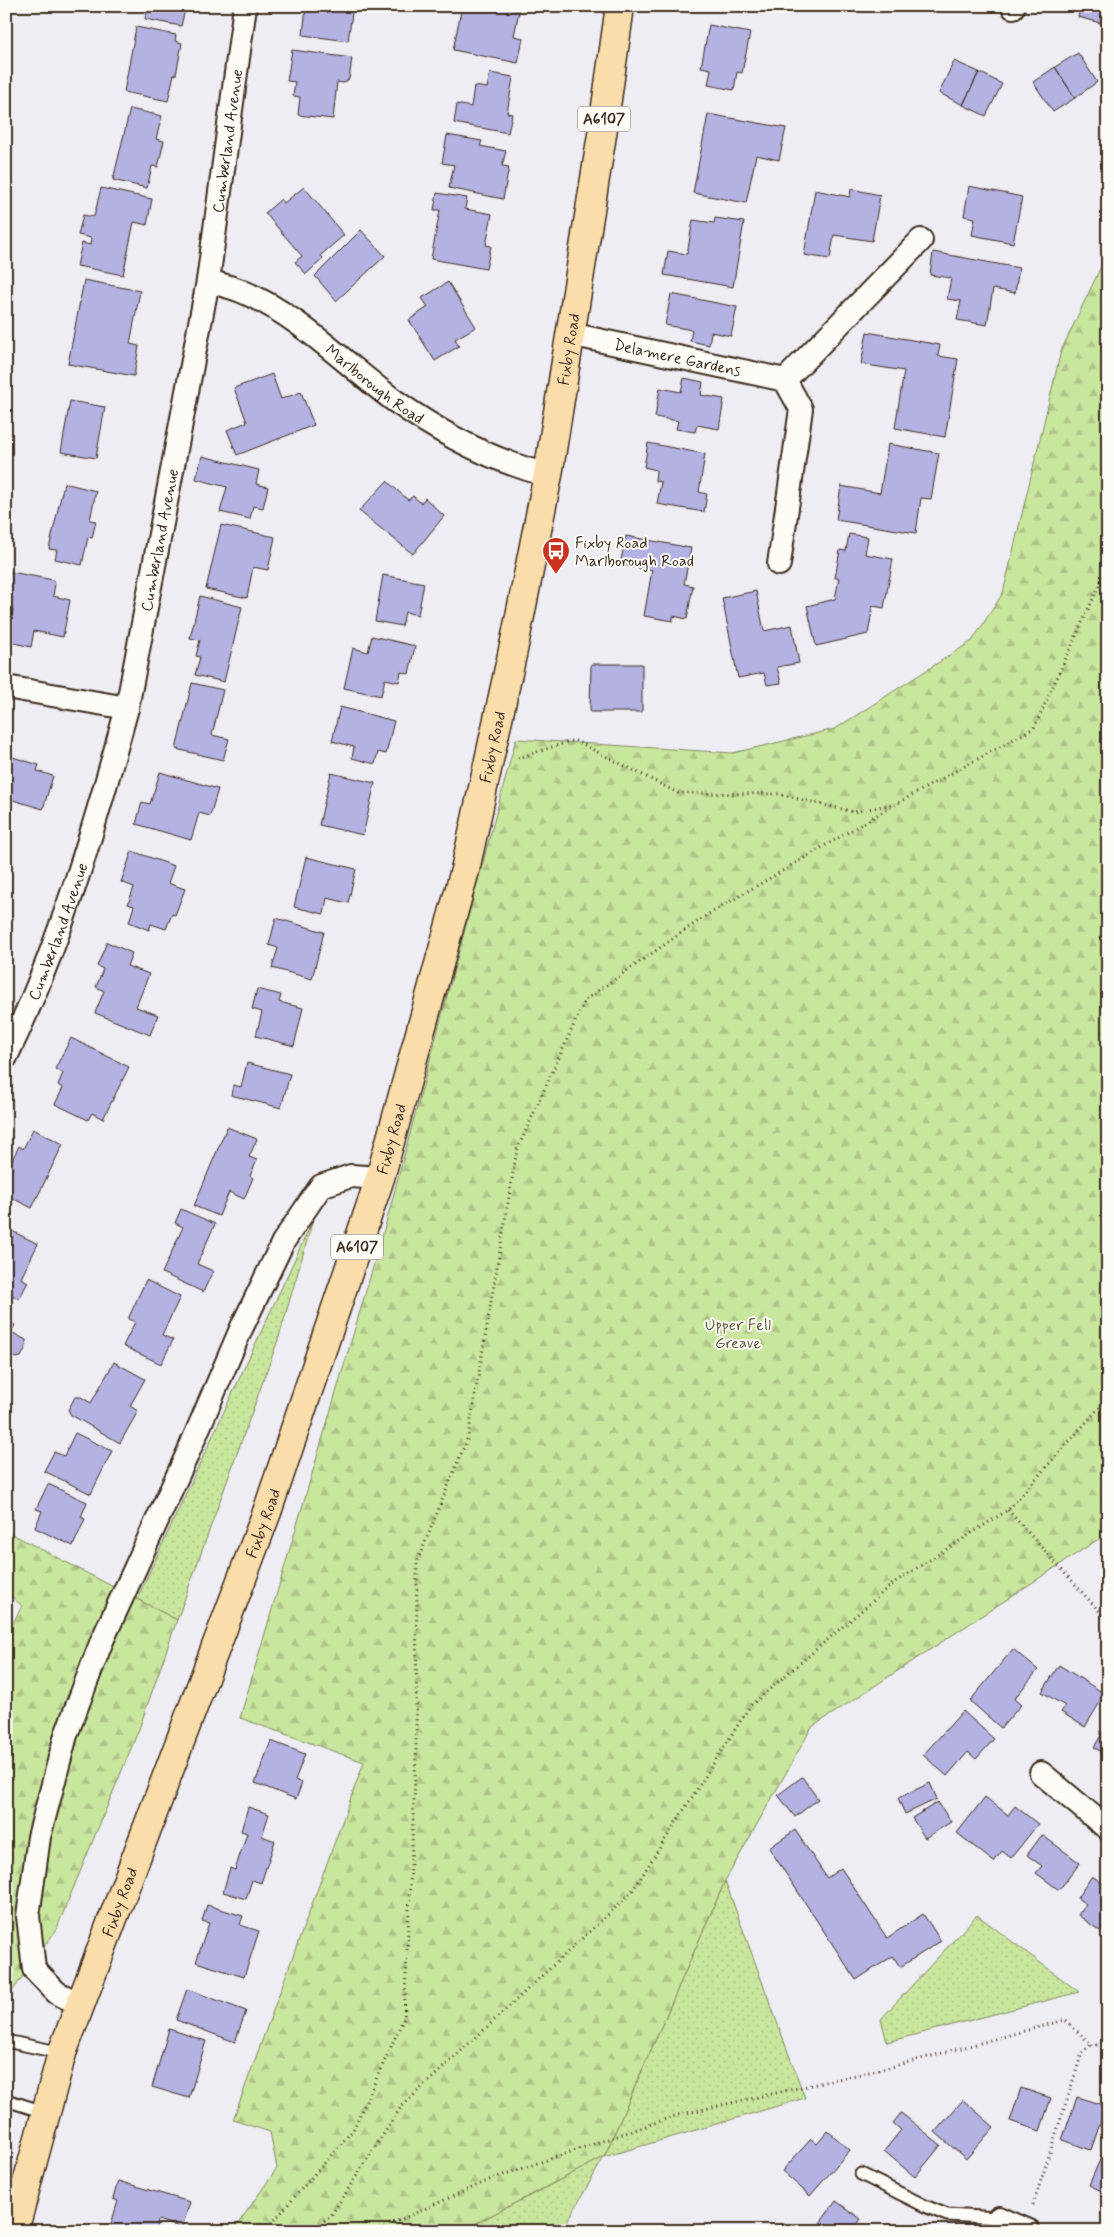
<svg xmlns="http://www.w3.org/2000/svg" width="1114" height="2237" font-family="Mynerve,sans-serif">
<style>
.grass{fill:url(#grass-dots);stroke:#82885e}
.forest{fill:url(#forest-firs);stroke:#82885e}
.building{fill:#b4b2e3;stroke:#3b2a1e}
.lines{fill:none;stroke-linecap:round;stroke-linejoin:round}
.lane-casing{stroke:#3b2a1e;stroke-width:15}
.street-casing{stroke:#3b2a1e;stroke-width:26}
.primary-casing{stroke:#3b2a1e;stroke-width:31}
.path{stroke:#3b2a1e;stroke-width:3;stroke-dasharray:1 4;stroke-linecap:butt}
.lane{stroke:#fdfcf7;stroke-width:11}
.street{stroke:#fdfcf7;stroke-width:22}
.primary{stroke:#faddab;stroke-width:28}
.labels{text-anchor:middle;stroke-width:4;stroke-linejoin:round;paint-order:stroke}
.shield{fill:#fdfcf7;stroke:#75695f;stroke-width:1}
.shield-label{font-size:15px;font-weight:bold;fill:#3b2a1e}
.street-label{font-size:16px;fill:#3b2a1e;stroke:#fdfcf7}
.poi-label{font-size:16px;fill:#3b2a1e;stroke:#fdfcf7;text-anchor:start}
.park-label{font-size:16px;fill:#5e593e;stroke:#fdfcf7}
</style>
<defs>
<pattern id="grass-dots" width="8" height="8" patternUnits="userSpaceOnUse" patternTransform="scale(1.25)"><rect width="8" height="8" fill="#c9e69e"/><path d="M2 2h.1M6 6h.1" fill="none" stroke="#aec588" stroke-width="1.8" stroke-linecap="round"/></pattern>
<pattern id="forest-firs" width="22" height="20" patternUnits="userSpaceOnUse" patternTransform="scale(1.25)"><rect width="22" height="20" fill="#c9e69e"/><path d="M5 1l3.5 6h-7zM16 11l3.5 6h-7z" fill="#aec588"/></pattern>
</defs>
<rect width="100%" height="100%" fill="#eeedf3"/>
<filter id="ink" filterUnits="userSpaceOnUse"><feTurbulence type="fractalNoise" baseFrequency=".02" numOctaves="2"/><feDisplacementMap in="SourceGraphic" scale="10" xChannelSelector="R" yChannelSelector="G"/><feConvolveMatrix kernelMatrix="1 2 1 2 8 2 1 2 1" color-interpolation-filters="sRGB"/></filter>
<g filter="url(#ink)">
<path class="grass" d="M 313,1220 L 279,1337 L 177,1620 L 137,1599 Z
M 725,1881 L 805,2098 L 604,2157 L 562,2231 L 461,2231 L 604,2157 Z
M 977,1915 L 1079,1992 L 887,2042 L 881,2019 Z"/>
<path class="forest" d="M 1108,252 L 1108,1533 L 812,1727 L 725,1881 L 604,2157 L 461,2231 L 233,2231 L 277,2168 L 270,2132 L 233,2120 L 364,1762 L 240,1718 L 386,1223 L 516,739 L 733,753 L 835,729 L 972,641 L 1003,593 L 1061,351 Z
M 6,1531 L 177,1620 L 139,1729 L 56,1930 L 6,2000 L 6,1636 L 22,1606 L 6,1591 Z"/>
<path class="building" d="M 148,6 L 186,6 L 181,26 L 145,19 Z
M 306,6 L 353,6 L 348,41 L 303,35 Z
M 462,6 L 493,6 L 519,11 L 514,36 L 523,38 L 518,63 L 453,50 Z
M 1081,6 L 1108,6 L 1108,25 L 1078,17 Z
M 709,25 L 750,33 L 742,73 L 737,72 L 734,90 L 708,85 L 711,69 L 701,67 Z
M 136,27 L 176,35 L 175,41 L 182,43 L 176,75 L 174,74 L 168,101 L 124,92 Z
M 292,50 L 352,58 L 349,79 L 344,83 L 337,82 L 333,119 L 298,115 L 300,97 L 293,96 L 295,82 L 287,81 Z
M 1078,53 L 1097,82 L 1075,98 L 1055,67 Z
M 954,61 L 979,72 L 963,105 L 939,93 Z
M 1055,67 L 1075,98 L 1053,112 L 1033,82 Z
M 979,72 L 1002,84 L 986,116 L 963,105 Z
M 490,73 L 513,77 L 507,113 L 512,114 L 508,133 L 454,123 L 457,104 L 471,107 L 474,86 L 487,88 Z
M 130,109 L 162,116 L 156,139 L 164,141 L 158,167 L 152,166 L 147,188 L 113,180 Z
M 708,114 L 786,128 L 779,160 L 756,155 L 746,203 L 693,193 Z
M 447,135 L 482,141 L 480,146 L 506,151 L 502,166 L 509,167 L 503,199 L 449,188 L 454,165 L 442,163 Z
M 969,186 L 1022,197 L 1013,243 L 972,235 L 975,218 L 964,216 Z
M 304,187 L 344,235 L 321,255 L 323,259 L 306,274 L 295,262 L 302,256 L 265,213 L 281,199 L 284,203 Z
M 101,188 L 152,199 L 147,225 L 134,222 L 123,275 L 77,266 L 82,243 L 90,245 L 91,238 L 78,235 L 83,215 L 94,217 Z
M 851,189 L 880,195 L 872,241 L 834,235 L 830,259 L 804,255 L 815,190 L 850,197 Z
M 437,193 L 467,198 L 465,209 L 492,214 L 486,245 L 491,246 L 486,269 L 431,259 L 440,210 L 434,210 Z
M 715,218 L 744,222 L 733,287 L 664,275 L 668,251 L 687,254 L 693,220 L 714,223 Z
M 361,230 L 385,256 L 336,301 L 315,276 Z
M 933,252 L 1019,268 L 1015,293 L 993,289 L 987,325 L 957,320 L 961,301 L 947,299 L 951,278 L 930,275 Z
M 84,280 L 140,291 L 130,344 L 139,346 L 134,376 L 68,364 Z
M 448,282 L 476,327 L 455,339 L 459,346 L 435,361 L 409,320 L 428,307 L 422,298 Z
M 671,294 L 737,307 L 731,336 L 711,332 L 709,345 L 690,341 L 692,330 L 665,325 Z
M 867,332 L 940,345 L 938,356 L 958,359 L 945,437 L 895,428 L 904,371 L 861,364 Z
M 272,374 L 281,399 L 301,392 L 314,425 L 237,455 L 227,430 L 247,422 L 234,388 Z
M 684,378 L 703,382 L 701,395 L 724,399 L 719,429 L 697,425 L 695,432 L 676,429 L 678,421 L 655,417 L 660,388 L 681,392 Z
M 70,401 L 105,407 L 96,458 L 61,452 Z
M 648,443 L 705,454 L 699,492 L 707,494 L 704,512 L 657,504 L 661,482 L 655,481 L 656,470 L 644,467 Z
M 888,444 L 939,453 L 931,499 L 921,498 L 916,533 L 836,520 L 841,486 L 880,493 Z
M 202,456 L 259,470 L 256,484 L 268,487 L 263,508 L 253,506 L 250,519 L 220,512 L 227,487 L 196,479 Z
M 387,481 L 408,500 L 413,496 L 421,503 L 425,498 L 444,516 L 413,554 L 359,511 Z
M 64,483 L 96,491 L 90,520 L 96,521 L 92,538 L 88,537 L 82,565 L 55,559 L 57,550 L 49,549 Z
M 221,525 L 275,537 L 268,570 L 253,567 L 247,598 L 206,589 Z
M 849,534 L 868,537 L 865,554 L 893,559 L 884,608 L 873,606 L 868,634 L 816,646 L 807,606 L 835,599 L 839,578 L 835,578 L 840,550 L 846,551 Z
M 626,536 L 691,548 L 684,584 L 693,586 L 687,619 L 673,616 L 673,621 L 644,616 L 652,570 L 620,565 Z
M 6,571 L 53,580 L 55,584 L 53,596 L 70,600 L 63,637 L 34,631 L 31,647 L 6,641 L 13,609 L 6,607 Z
M 383,575 L 424,583 L 418,615 L 405,612 L 402,626 L 375,621 Z
M 756,591 L 764,631 L 792,625 L 799,663 L 777,667 L 781,683 L 767,685 L 764,673 L 738,678 L 722,598 Z
M 200,596 L 242,607 L 224,682 L 195,675 L 200,657 L 196,656 L 200,640 L 190,638 Z
M 372,636 L 415,646 L 409,674 L 401,672 L 399,682 L 385,679 L 381,696 L 344,688 L 353,648 L 368,652 Z
M 591,664 L 642,664 L 642,712 L 590,712 Z
M 192,683 L 223,690 L 212,735 L 229,739 L 223,760 L 176,749 Z
M 340,707 L 394,721 L 386,754 L 378,752 L 375,764 L 352,758 L 354,747 L 332,741 Z
M 6,755 L 39,765 L 37,771 L 53,776 L 43,809 L 6,798 Z
M 160,772 L 218,789 L 210,816 L 199,813 L 191,840 L 136,824 L 142,802 L 150,804 Z
M 331,773 L 375,783 L 363,835 L 319,825 Z
M 132,851 L 174,866 L 168,883 L 185,889 L 175,915 L 172,914 L 166,929 L 151,924 L 149,930 L 129,922 L 134,906 L 128,904 L 134,887 L 121,882 Z
M 306,857 L 356,869 L 348,903 L 327,898 L 324,914 L 294,907 Z
M 276,918 L 324,932 L 312,979 L 272,968 L 278,948 L 269,945 Z
M 107,942 L 132,953 L 127,966 L 149,974 L 136,1007 L 158,1015 L 150,1035 L 95,1013 L 104,991 L 96,987 L 103,969 L 97,966 Z
M 257,989 L 281,995 L 279,1002 L 303,1008 L 294,1046 L 256,1036 L 262,1012 L 252,1009 Z
M 71,1038 L 129,1067 L 103,1119 L 92,1113 L 88,1120 L 55,1104 L 63,1088 L 58,1085 L 63,1073 L 55,1069 Z
M 247,1063 L 290,1074 L 281,1108 L 231,1095 L 233,1085 L 241,1087 Z
M 227,1127 L 257,1139 L 249,1157 L 257,1160 L 250,1176 L 253,1178 L 244,1199 L 229,1192 L 219,1216 L 194,1206 Z
M 33,1129 L 63,1144 L 32,1208 L 6,1195 L 6,1180 L 13,1167 L 9,1166 L 19,1146 L 23,1149 Z
M 181,1209 L 215,1224 L 197,1264 L 213,1271 L 203,1292 L 162,1273 L 183,1227 L 175,1223 Z
M 6,1228 L 38,1244 L 21,1278 L 28,1282 L 19,1299 L 6,1292 Z
M 146,1280 L 180,1297 L 162,1335 L 173,1340 L 161,1364 L 123,1346 L 135,1322 L 128,1319 Z
M 6,1321 L 15,1325 L 11,1332 L 26,1340 L 26,1347 L 21,1357 L 16,1358 L 6,1353 Z
M 114,1362 L 145,1379 L 130,1406 L 138,1411 L 120,1443 L 71,1415 L 68,1410 L 75,1397 L 81,1397 L 91,1403 Z
M 75,1433 L 112,1451 L 91,1494 L 44,1471 L 54,1452 L 64,1456 Z
M 48,1484 L 87,1502 L 81,1517 L 85,1519 L 73,1546 L 35,1528 L 42,1511 L 36,1509 Z
M 1013,1649 L 1038,1670 L 1014,1699 L 1021,1705 L 1001,1728 L 970,1701 Z
M 1059,1665 L 1105,1694 L 1085,1727 L 1061,1712 L 1065,1706 L 1042,1692 Z
M 963,1711 L 994,1739 L 976,1759 L 968,1752 L 947,1776 L 923,1755 Z
M 1108,1724 L 1108,1756 L 1094,1747 Z
M 271,1741 L 305,1754 L 295,1780 L 302,1783 L 296,1799 L 255,1783 Z
M 802,1777 L 818,1799 L 795,1817 L 778,1795 Z
M 930,1783 L 937,1799 L 905,1814 L 898,1798 Z
M 985,1797 L 1008,1815 L 1015,1806 L 1038,1824 L 1011,1858 L 1002,1851 L 994,1862 L 957,1833 Z
M 938,1802 L 951,1822 L 925,1838 L 912,1818 Z
M 248,1807 L 269,1814 L 262,1836 L 275,1841 L 261,1883 L 252,1880 L 246,1899 L 223,1892 L 230,1868 L 235,1870 L 247,1833 L 241,1831 Z
M 795,1830 L 827,1878 L 841,1868 L 887,1938 L 923,1914 L 941,1941 L 900,1967 L 893,1956 L 856,1980 L 769,1848 Z
M 1042,1835 L 1080,1863 L 1059,1890 L 1036,1873 L 1042,1866 L 1027,1855 Z
M 1092,1876 L 1108,1887 L 1108,1920 L 1100,1931 L 1078,1915 L 1086,1904 L 1077,1898 Z
M 207,1905 L 243,1916 L 240,1925 L 259,1931 L 244,1977 L 196,1962 L 209,1923 L 202,1921 Z
M 187,1989 L 246,2011 L 235,2042 L 176,2020 Z
M 169,2029 L 206,2041 L 189,2098 L 152,2087 Z
M 1021,2088 L 1051,2098 L 1040,2131 L 1010,2121 Z
M 1077,2097 L 1106,2106 L 1091,2150 L 1062,2140 Z
M 963,2100 L 994,2127 L 966,2159 L 935,2132 Z
M 901,2113 L 941,2145 L 915,2177 L 884,2151 L 901,2130 L 893,2123 Z
M 828,2131 L 850,2150 L 810,2196 L 782,2171 L 811,2139 L 817,2144 Z
M 1102,2155 L 1108,2158 L 1108,2194 L 1089,2185 Z
M 118,2181 L 190,2202 L 182,2228 L 158,2220 L 155,2231 L 109,2231 L 118,2201 L 113,2199 Z
M 836,2201 L 861,2219 L 853,2231 L 817,2231 L 815,2230 Z"/>
<g class="lines">
<defs>
<path id="lane" d="M 6,2041 L 62,2053
M 6,2100 L 44,2112
M 861,2174 L 925,2206 L 947,2215 L 999,2218"/>
<g id="street">
<path d="M 1013,7 L 1013,6"/>
<path id="s1" d="M 208,281 C 219,284 231,287 241,291 C 298,314 346,365 395,401 C 443,435 492,461 548,475"/>
<path id="s2" d="M 570,334 L 785,380 L 801,409 L 779,564"/>
<path d="M 785,380 L 921,240"/>
<path d="M 6,687 L 127,708"/>
<path id="s3" d="M 6,1057 C 60,946 95,826 127,708 L 208,281 L 245,6"/>
<path d="M 1041,1773 L 1108,1829"/>
<path d="M 80,2004 L 57,1993 L 34,1969 L 28,1916 L 39,1837 L 66,1735 L 101,1643 L 187,1455 L 241,1329 L 283,1242 L 321,1186 L 351,1176 L 380,1178"/>
<path d="M 999,2218 L 1029,2231"/>
</g>
<g id="primary">
<path id="s4" d="M 14,2231 L 62,2053 L 267,1512 L 380,1178 L 465,870 L 515,641 L 548,475 L 603,128 L 620,6"/>
</g>
</defs>
<use href="#lane" class="lane-casing"/>
<use href="#street" class="street-casing"/>
<use href="#primary" class="primary-casing"/>
<path class="path" d="M 518,758 L 574,740 L 678,793 L 778,794 L 854,812 L 893,804
M 1008,1510 L 1108,1621
M 1033,2205 L 1082,2053 L 1091,2044
M 265,2231 L 353,2130 L 404,2018 L 416,1756 L 417,1562 L 468,1437 L 517,1150 L 585,1000 L 707,915 L 896,804 L 1034,728 L 1108,566
M 307,2231 L 330,2217 L 401,2107 L 631,1893 L 750,1706 L 895,1582 L 1008,1510 L 1108,1398
M 375,2231 L 494,2178 L 678,2115 L 887,2068 L 1065,2020 L 1093,2046 L 1108,2042"/>
<use href="#lane" class="lane"/>
<use href="#street" class="street"/>
<use href="#primary" class="primary"/>
</g>
</g>
<defs>
<symbol id="bus-pin" viewBox="-11 -11 22 30"><path d="M0 17L-7.5 6A9.5 9.5 0 1 1 7.5 6Z" fill="#c8321e" stroke="#fdfcf7"/><path d="M-5-6H5V4H4V6H2V4H-2V6H-4V4H-5ZM-3.5-4V0h7V-4ZM-3.5 1.2v1.5H-2V1.2ZM2 1.2v1.5H3.5V1.2Z" fill="#fff"/></symbol>
</defs>
<g fill-rule="evenodd">
<use href="#bus-pin" x="540" y="535" width="32" height="43"/>
</g>
<g class="labels">
<g class="shield">
<rect x="578" y="106.5" width="52" height="25" rx="4"/>
<rect x="331" y="1234.5" width="52" height="25" rx="4"/>
</g>
<g class="shield-label">
<text x="604" y="124">A6107</text>
<text x="357" y="1252">A6107</text>
</g>
<g class="street-label">
<text dy="6" stroke="none"><textPath href="#s3" startOffset="946">Cumberland Avenue</textPath></text>
<text dy="6" stroke="none"><textPath href="#s4" startOffset="1966">Fixby Road</textPath></text>
<text dy="6" stroke="none"><textPath href="#s2" startOffset="110">Delamere Gardens</textPath></text>
<text dy="6" stroke="none"><textPath href="#s1" startOffset="198">Marlborough Road</textPath></text>
<text dy="6" stroke="none"><textPath href="#s3" startOffset="541">Cumberland Avenue</textPath></text>
<text dy="6" stroke="none"><textPath href="#s4" startOffset="1561">Fixby Road</textPath></text>
<text dy="6" stroke="none"><textPath href="#s3" startOffset="136">Cumberland Avenue</textPath></text>
<text dy="6" stroke="none"><textPath href="#s4" startOffset="1156">Fixby Road</textPath></text>
<text dy="6" stroke="none"><textPath href="#s4" startOffset="751">Fixby Road</textPath></text>
<text dy="6" stroke="none"><textPath href="#s4" startOffset="346">Fixby Road</textPath></text>
</g>
<g class="poi-label">
<text x="575" y="548">Fixby Road<tspan x="575" dy="18">Marlborough Road</tspan></text>
</g>
<g class="park-label">
<text x="738" y="1330">Upper Fell<tspan x="738" dy="18">Greave</tspan></text>
</g>
</g>
<rect width="1114" height="2237" fill="none" stroke="#fdfcf7" stroke-width="25"/>
<rect x="12" y="12" width="1089" height="2212" fill="none" stroke="#3b2a1e" stroke-width="2" filter="url(#ink)"/>
</svg>
